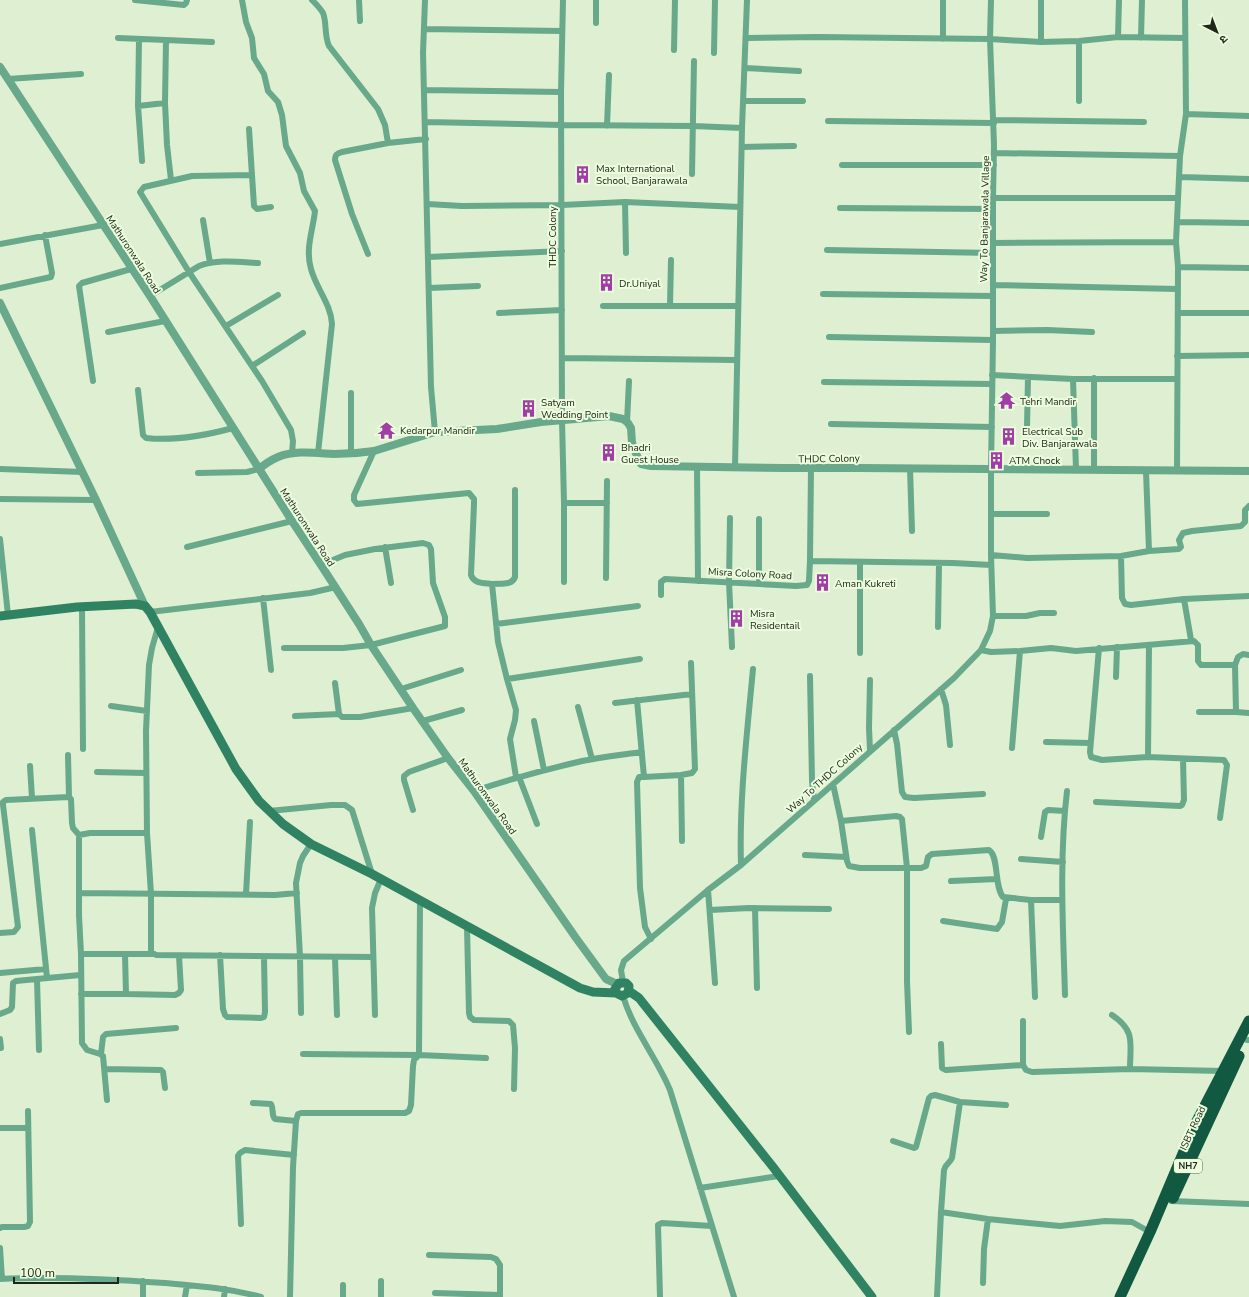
<svg xmlns="http://www.w3.org/2000/svg" width="1249" height="1297" font-family="'Nunito Sans','Noto Sans Devanagari',sans-serif">
<style>
.lines{fill:none;stroke-linecap:round;stroke-linejoin:round}
.minor{stroke:#68a88b;stroke-width:6}
.tertiary{stroke:#68a88b;stroke-width:8}
.secondary{stroke:#2f8362;stroke-width:9}
.trunk{stroke:#115940;stroke-width:11}
.labels{text-anchor:middle;stroke-width:4;stroke-linejoin:round;paint-order:stroke}
.shield{fill:#ecfdde;stroke:#5d6656;stroke-width:1}
.shield-label{font-size:9px;font-weight:bold;fill:#20261b}
.poi-label{font-size:10px;fill:#20261b;stroke:#ecfdde;text-anchor:start}
.street-label{font-size:10px;fill:#20261b;stroke:#ecfdde}
</style>
<rect width="100%" height="100%" fill="#dfefd1"/>
<g class="lines">
<path class="minor" d="M 135,0 L 184,5 L 186,3 L 187,0
M 242,0 L 246,22 L 252,38 L 254,58 L 264,74 L 268,91 L 278,102 L 282,115 L 286,146 L 300,173 L 304,191 L 315,211 C 313,230 305,249 311,269 C 316,288 331,304 332,324 L 318,453
M 312,0 C 316,4 320,8 323,13 C 327,23 324,35 329,46 L 378,109 L 385,125 L 388,143 L 426,139
M 359,0 L 360,21
M 425,0 L 423,53 L 431,387 L 435,432
M 563,0 L 561,92 L 562,420 L 564,503 L 564,582
M 943,0 L 943,39
M 1041,0 L 1041,42
M 596,23 L 596,0
M 424,29 L 562,31
M 1118,37 L 1119,0
M 118,38 L 166,40 L 165,103 L 167,145 L 171,180
M 746,38 L 818,37 L 990,39 L 1041,42 L 1079,41 L 1118,37 L 1185,38
M 1141,38 L 1142,0
M 139,39 L 138,106 L 142,161
M 166,40 L 212,42
M 1079,41 L 1079,101
M 674,50 L 675,0
M 714,53 L 715,0
M 745,68 L 799,71
M 8,79 L 81,74
M 425,90 L 561,92
M 744,101 L 803,101
M 138,106 L 165,103
M 1186,114 L 1249,116
M 994,120 L 1144,122
M 828,121 L 994,123
M 426,122 L 562,125 L 693,126 L 742,128
M 607,126 L 609,75
M 249,129 L 254,206 L 257,209 L 271,207
M 742,147 L 794,146
M 994,153 L 1180,156
M 842,165 L 994,165
M 692,174 L 694,61
M 252,175 L 192,176 L 144,187 L 140,192 L 143,197 L 189,272 L 262,381 L 291,430 L 293,441 L 292,453
M 1180,177 L 1249,179
M 993,198 L 1178,198
M 625,202 L 626,253
M 427,204 L 462,206 L 562,205 L 625,202 L 740,207
M 840,208 L 993,209
M 203,220 L 210,263
M 1178,222 L 1249,223
M 993,243 L 1176,242
M 0,244 L 103,225
M 827,250 L 993,253
M 368,254 L 352,214 L 335,160 C 335,155 337,153 342,152 L 388,143
M 429,257 L 562,251
M 1178,267 L 1249,268
M 993,285 L 1178,289
M 0,288 L 51,277 L 52,273 L 45,235
M 429,288 L 478,286
M 823,294 L 993,296
M 150,296 L 199,266 C 217,259 239,262 258,263
M 603,306 L 738,306
M 670,306 L 671,260
M 499,313 L 562,310
M 1178,313 L 1249,313
M 226,326 L 278,295
M 993,331 L 1047,330 L 1092,332
M 108,332 L 165,321
M 829,337 L 993,340
M 1177,356 L 1249,355
M 563,358 L 736,360
M 252,366 L 303,333
M 992,375 L 1073,379 L 1177,379
M 1073,379 L 1076,469
M 93,381 L 79,286 L 82,283 L 131,269
M 824,382 L 992,384
M 138,390 L 143,435 L 146,438 C 173,441 207,435 233,428
M 351,393 L 351,454
M 627,422 L 629,381
M 831,424 L 992,427
M 1027,427 L 1028,377
M 374,451 L 354,495 L 354,500 L 357,504 L 469,493 L 474,499 L 474,504 L 471,575 C 474,584 484,583 492,584 L 498,642 L 507,679 L 516,710 L 515,720 L 510,739 L 516,777
M 697,467 L 698,581
M 735,467 L 742,128 L 747,0
M 910,468 L 912,531
M 0,469 L 83,472
M 1094,470 L 1094,378
M 1177,470 L 1178,267 L 1176,242 L 1180,156 L 1186,114 L 1185,0
M 1146,471 L 1149,551
M 198,473 L 247,472 L 259,469
M 0,499 L 96,500
M 564,503 L 607,503
M 992,514 L 1047,514
M 730,518 L 729,582 L 732,647
M 0,539 L 8,615
M 187,547 L 292,521
M 385,547 L 391,583
M 991,555 L 1027,558 L 1121,556 L 1149,551 L 1179,549 L 1181,547 L 1179,540 L 1183,533 L 1192,531 L 1241,526 L 1245,522 L 1245,510 L 1249,506
M 1121,556 L 1122,598 L 1125,604 L 1131,605 L 1184,599 L 1191,640
M 810,561 L 953,563 L 991,565
M 606,578 L 607,481
M 492,584 C 500,583 512,586 515,577 L 515,490
M 759,584 L 759,519
M 661,595 L 661,582 L 665,579 L 796,586 L 807,585 L 809,581 L 810,561 L 811,468
M 263,598 L 271,670
M 1184,599 L 1249,596
M 82,607 L 83,749
M 150,612 L 310,593 L 336,587
M 993,616 L 1026,616 L 1040,613 L 1054,613
M 496,624 L 638,606
M 158,627 L 152,648 L 149,665 L 146,731 L 147,833 L 151,894 L 151,952 L 156,955 L 373,957
M 938,627 L 939,563
M 284,648 L 343,648 L 371,645 L 445,626 L 445,617 L 433,583 L 431,549 L 429,545 L 423,543 L 375,549 L 345,555 L 321,565
M 1099,648 L 1090,752 L 1091,757 L 1102,760 L 1148,757 L 1224,760 L 1227,765 L 1220,818
M 981,650 L 991,652 L 1020,651 L 1051,648 L 1076,651 L 1194,641 L 1198,645 L 1198,661 L 1201,665 L 1235,665
M 860,653 L 860,562
M 1249,655 L 1243,654 L 1238,657 L 1235,665 L 1236,712 L 1249,713
M 810,676 L 812,781 L 814,800
M 1116,677 L 1117,647
M 507,679 L 640,659
M 870,680 L 869,728 L 870,750
M 335,683 L 339,714 L 342,717 L 360,717 L 413,708
M 401,689 L 461,670
M 941,689 L 946,705 L 950,745
M 637,700 L 644,777 L 639,777 L 637,782 L 640,888 L 645,927 L 651,939
M 615,703 L 692,694
M 111,706 L 147,711
M 578,707 L 592,759
M 1199,712 L 1236,712
M 295,716 L 339,714
M 423,721 L 462,710
M 534,721 L 544,770
M 894,730 L 897,744 L 902,792 L 905,797 L 914,798 L 983,794
M 1046,742 L 1090,743
M 1012,748 L 1020,651
M 68,755 L 69,797
M 1148,757 L 1149,645
M 30,766 L 32,798
M 97,772 L 146,773
M 681,775 L 692,773 L 695,769 L 691,663
M 519,777 L 537,824
M 644,777 L 681,775 L 682,841
M 833,784 L 841,821 L 847,861 L 849,866 L 860,868 L 921,868 L 926,866 L 928,857 L 932,854 L 989,850 C 999,856 994,886 1003,897 L 1031,900 L 1062,900
M 474,791 C 508,780 543,770 578,762 C 599,757 621,755 642,752
M 1096,802 L 1180,806 L 1182,805 L 1184,800 L 1183,759
M 413,810 L 404,780 L 404,776 L 409,772 L 448,758
M 269,811 L 331,805 L 345,805 L 352,810 L 372,874
M 841,821 L 896,816 L 900,817 L 902,819 L 907,868 L 907,981 L 909,1032
M 32,830 L 47,978
M 147,833 L 90,833 L 79,835 L 79,915 L 81,954 L 152,954
M 1041,837 L 1045,812 L 1048,810 L 1065,811
M 805,855 L 846,857
M 1021,859 L 1063,862
M 741,865 C 739,800 747,734 753,669
M 951,881 L 997,879
M 708,890 L 715,983
M 79,893 L 275,895 L 297,893
M 246,894 L 250,822
M 1031,900 L 1035,997
M 755,908 L 757,988
M 710,910 L 749,908 L 829,909
M 943,921 L 997,929 L 1002,922 L 1006,899
M 467,927 L 469,1013 L 470,1017 L 474,1020 L 509,1021 L 513,1025 L 515,1048 L 514,1089
M 0,933 L 14,932 L 18,927 L 3,805 L 3,802 L 6,800 L 69,797 L 71,799 L 72,823 L 73,828 L 79,835
M 81,954 L 82,1043 L 87,1050 L 100,1054 L 103,1056 L 107,1100
M 125,954 L 126,994 L 175,995 L 179,993 L 181,990 L 179,956
M 220,955 L 223,1009 L 225,1015 L 227,1017 L 261,1018 L 264,1017 L 265,1012 L 264,957
M 335,958 L 337,1015
M 0,973 L 46,969
M 623,982 L 621,970 L 624,961 L 708,890 L 741,865 L 954,678 L 981,650 L 990,631 L 993,616 L 991,555 L 991,470 L 993,340 L 993,198 L 994,145 L 990,39 L 991,0
M 81,994 L 126,994
M 1065,995 C 1063,927 1059,859 1067,791
M 623,996 C 633,1030 657,1058 670,1090 L 734,1297
M 301,1013 L 300,957 L 296,883 L 300,863 L 303,856 L 311,844
M 0,1014 L 10,1010 L 12,1007 L 13,983 L 16,981 L 37,979
M 375,1015 L 372,908 L 375,893 L 381,879
M 1112,1015 C 1136,1031 1130,1043 1130,1069
M 1023,1021 L 1023,1065 L 1026,1070 L 1032,1072 L 1130,1069 L 1223,1071
M 0,1039 L 1,1048
M 1247,1040 L 1249,1040
M 941,1044 L 942,1068 L 946,1070 L 1023,1065
M 39,1050 L 37,979 L 80,975
M 101,1054 L 103,1037 L 106,1034 L 176,1028
M 303,1054 L 419,1055 L 486,1058
M 105,1069 L 161,1070 L 163,1072 L 165,1088
M 253,1103 L 271,1104 C 274,1109 271,1115 275,1119 L 296,1121
M 0,1128 L 27,1128
M 893,1141 L 914,1148 L 916,1147 L 929,1098 L 931,1096 L 935,1095 L 960,1102 L 1006,1105
M 700,1188 L 779,1176
M 1171,1201 L 1249,1204
M 941,1212 L 944,1170 C 945,1164 950,1163 952,1158 L 960,1102
M 241,1224 L 238,1156 L 240,1153 L 245,1150 L 294,1155
M 0,1228 L 2,1227 L 24,1227 L 28,1226 L 30,1222 L 28,1111
M 0,1248 L 2,1279
M 429,1255 L 491,1257 L 496,1259 L 500,1265 L 500,1297
M 0,1279 C 55,1276 110,1279 165,1283 C 199,1286 228,1288 261,1297
M 143,1281 L 143,1297
M 983,1283 L 984,1249 L 988,1219
M 343,1285 L 343,1297
M 435,1293 L 500,1295
M 185,1297 L 187,1285
M 224,1297 L 225,1289
M 290,1297 L 293,1167 L 296,1121 L 298,1114 L 301,1113 L 405,1113 L 409,1111 L 411,1105 L 413,1066 L 414,1060 L 419,1055 L 420,901
M 381,1297 L 381,1281
M 660,1297 L 658,1225 L 662,1223 L 712,1226
M 937,1297 L 941,1212 L 988,1219 L 1060,1226 L 1105,1221 L 1132,1222 L 1150,1232"/>
<path class="tertiary" d="M 0,67 L 150,296 L 292,521 L 321,565 L 359,624 L 371,645 L 413,708 L 448,758 L 474,791 L 576,938 L 606,979 L 617,984
M 0,303 L 96,500 L 145,606
M 259,469 C 265,464 271,460 278,457 C 295,450 315,453 334,454 C 347,454 361,453 374,451 L 435,432 L 497,429 L 541,422 L 609,416 L 623,419 L 628,423 L 631,428 L 632,443 L 639,461 L 641,464 L 651,466 L 785,468 L 860,468 L 1249,471"/>
<path class="secondary" d="M 0,616 L 77,607 L 136,604 L 145,606 L 150,612 L 236,769 L 259,801 L 283,824 L 311,844 L 372,874 L 580,988 L 593,992 L 616,993 L 622,996 L 628,993 L 629,986 L 626,983 L 619,983 L 615,989 L 616,993
M 629,991 L 639,998 L 773,1167 L 872,1297"/>
<path class="trunk" d="M 1173,1198 L 1239,1056
M 1120,1297 L 1150,1232 L 1196,1123 L 1249,1021"/>
</g>
<defs>
<symbol id="building-bare" viewBox="-9 -9 18 18"><path d="M-4-6H4V6H1V3H-1V6H-4ZM-2.5-4.3h1.7v1.8h-1.7ZM.8-4.3h1.7v1.8H.8ZM-2.5-1h1.7V.8h-1.7ZM.8-1h1.7V.8H.8Z" fill="#a13ea5" stroke="#ecfdde" stroke-width="2.5" paint-order="stroke"/></symbol>
<symbol id="temple-bare" viewBox="-9 -9 18 18"><path d="M0-6L5-2H3V0L6.5 2.5H4V6H1.5V3h-3V6H-4V2.5H-6.5L-3 0V-2H-5Z" fill="#a13ea5" stroke="#ecfdde" stroke-width="2.5" paint-order="stroke"/></symbol>
</defs>
<g fill-rule="evenodd">
<use href="#building-bare" x="570" y="162" width="25" height="25"/>
<use href="#building-bare" x="594" y="270" width="25" height="25"/>
<use href="#temple-bare" x="994" y="388" width="25" height="25"/>
<use href="#building-bare" x="516" y="396" width="25" height="25"/>
<use href="#temple-bare" x="374" y="418" width="25" height="25"/>
<use href="#building-bare" x="996" y="424" width="25" height="25"/>
<use href="#building-bare" x="596" y="440" width="25" height="25"/>
<use href="#building-bare" x="984" y="448" width="25" height="25"/>
<use href="#building-bare" x="810" y="570" width="25" height="25"/>
<use href="#building-bare" x="724" y="606" width="25" height="25"/>
</g>
<g class="labels">
<rect class="shield" x="1174" y="1159" width="28" height="14" rx="3"/>
<g class="shield-label">
<text x="1188" y="1169">NH7</text>
</g>
<g class="poi-label">
<text x="596" y="172">Max International<tspan x="596" dy="12">School, Banjarawala</tspan></text>
<text x="619" y="287">Dr.Uniyal</text>
<text x="1020" y="405">Tehri Mandir</text>
<text x="541" y="406">Satyam<tspan x="541" dy="12">Wedding Point</tspan></text>
<text x="400" y="434">Kedarpur Mandir</text>
<text x="1022" y="435">Electrical Sub<tspan x="1022" dy="12">Div. Banjarawala</tspan></text>
<text x="621" y="451">Bhadri<tspan x="621" dy="12">Guest House</tspan></text>
<text x="1009" y="464">ATM Chock</text>
<text x="835" y="587">Aman Kukreti</text>
<text x="750" y="617">Misra<tspan x="750" dy="12">Residentail</tspan></text>
</g>
<g class="street-label">
<text transform="translate(984 219) rotate(-89)" y="4">Way To Banjarawala Village</text>
<text transform="translate(552 237) rotate(-90)" y="4">THDC Colony</text>
<text transform="translate(134 254) rotate(57)" y="4">Mathuronwala Road</text>
<text transform="translate(829 458) rotate(-1)" y="4">THDC Colony</text>
<text transform="translate(308 527) rotate(57)" y="4">Mathuronwala Road</text>
<text transform="translate(750 573) rotate(3)" y="4">Misra Colony Road</text>
<text transform="translate(824 778) rotate(-42)" y="4">Way To THDC Colony</text>
<text transform="translate(488 796) rotate(54)" y="4">Mathuronwala Road</text>
<text transform="translate(1192 1128) rotate(-65)" y="4">ISBT Road</text>
</g>
</g>
<g transform="translate(1217 32) rotate(138)" stroke="#ecfdde" stroke-width="3" paint-order="stroke">
<path d="M0-3L7 15L0 10L-7 15Z" fill="#20261b"/>
<text y="-6" font-size="11" font-weight="bold" text-anchor="middle" fill="#20261b">उ</text>
</g>
<path d="M14 1277v6h104v-6" fill="none" stroke="#20261b" stroke-width="2"/>
<text x="20" y="1277" font-size="12" fill="#20261b" stroke="#ecfdde" stroke-width="3" paint-order="stroke">100 m</text>
</svg>
